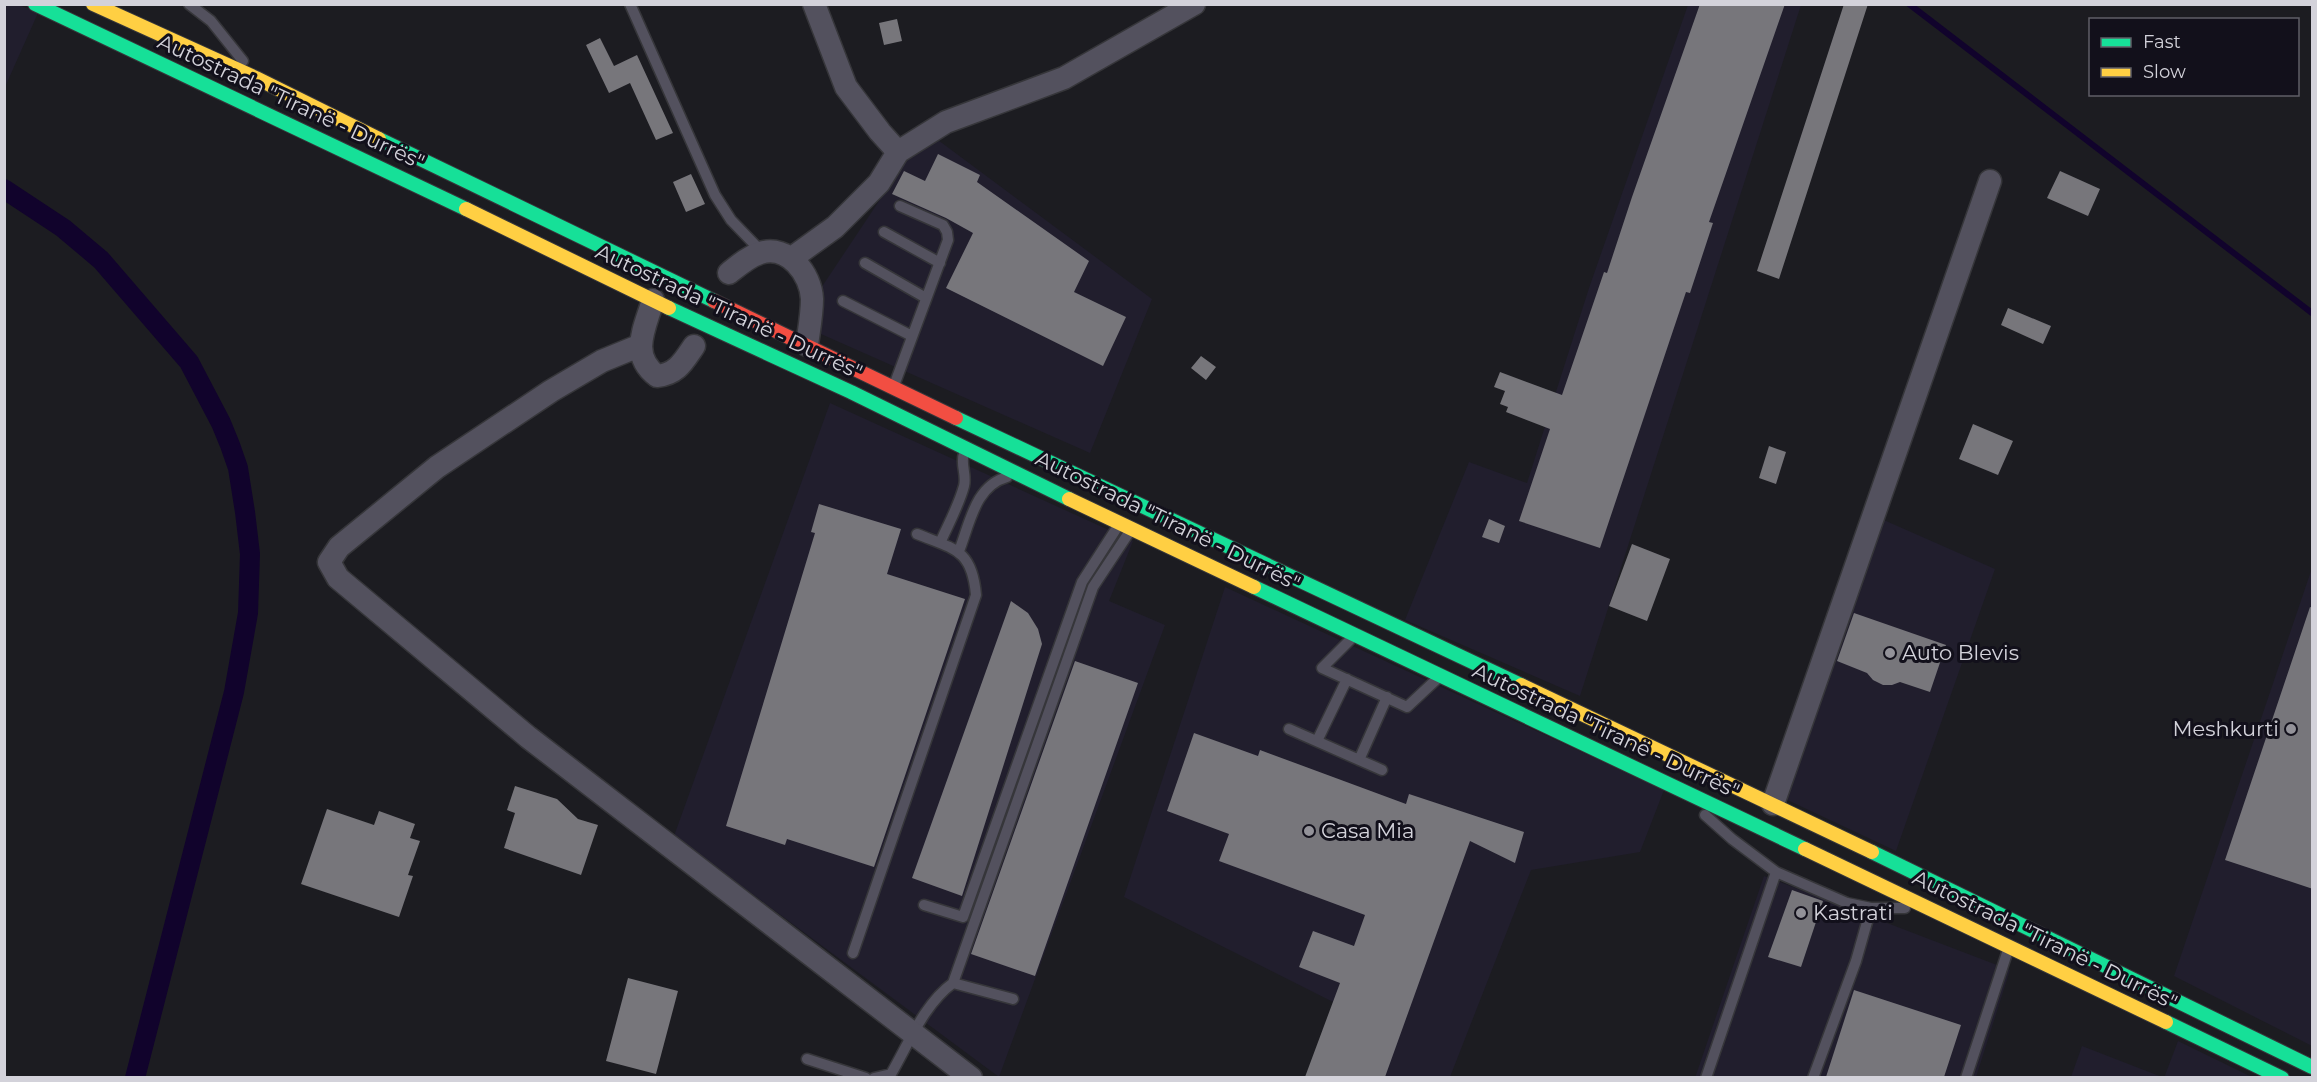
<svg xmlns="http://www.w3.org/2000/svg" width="2317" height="1082" font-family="Montserrat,sans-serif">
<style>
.built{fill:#211e2d}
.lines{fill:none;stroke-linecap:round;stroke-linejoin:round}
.stream{stroke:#11032c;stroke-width:6}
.canal{stroke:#11032c;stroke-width:20}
.building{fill:#77767b}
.lane-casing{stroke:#36363a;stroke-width:13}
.street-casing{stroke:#36363a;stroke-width:25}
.fast-casing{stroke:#36363a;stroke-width:16}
.slow-casing{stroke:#36363a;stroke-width:16}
.jam-casing{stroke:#36363a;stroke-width:16}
.lane{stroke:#53515e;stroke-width:10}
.street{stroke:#53515e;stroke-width:22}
.fast{stroke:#16e098;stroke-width:14}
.slow{stroke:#ffcf43;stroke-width:14}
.jam{stroke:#f24e42;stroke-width:14}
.poi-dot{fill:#939299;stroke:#12101b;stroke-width:2}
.labels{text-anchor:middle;stroke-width:6;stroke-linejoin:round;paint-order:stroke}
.street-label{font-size:21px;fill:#d3d2da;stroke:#12101b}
.poi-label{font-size:21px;fill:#d3d2da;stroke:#12101b;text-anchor:start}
</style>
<rect width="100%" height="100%" fill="#1c1c21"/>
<path class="built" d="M 5,5 L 19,5 L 38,13 L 5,87 Z
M 1688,5 L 1801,5 L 1580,696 L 1405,620 L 1469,462 L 1527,483 L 1589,288 Z
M 938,140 L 1152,299 L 1090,453 L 821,334 L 821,288 L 905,162 Z
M 830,403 L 1133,541 L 1109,601 L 1165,625 L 999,1077 L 674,836 Z
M 1877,517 L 1995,569 L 1896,851 L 1781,797 Z
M 2312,568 L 2312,1046 L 2174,976 Z
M 1225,587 L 1664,790 L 1640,852 L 1531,870 L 1450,1077 L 1308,1077 L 1335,1003 L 1124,897 Z
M 1764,876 L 2010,970 L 1976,1077 L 1695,1078 Z
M 2178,1041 L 2254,1078 L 2164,1078 Z
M 2082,1046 L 2162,1077 L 2071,1077 Z"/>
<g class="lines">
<path class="stream" d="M 1909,4 L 2312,313"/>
<path class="canal" d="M 4,189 L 63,228 L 101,260 L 189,362 L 221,423 L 230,445 L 238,468 L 245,512 L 250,554 L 248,613 L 234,692 L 135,1078"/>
</g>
<path class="building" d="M 1700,4 L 1785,4 L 1709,222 L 1713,223 L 1690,293 L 1686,292 L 1600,548 L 1519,521 L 1550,429 L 1506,412 L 1508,407 L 1500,404 L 1505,391 L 1494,387 L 1500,372 L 1562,395 L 1604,272 L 1607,273 L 1632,197 Z
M 1844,4 L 1868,4 L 1779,279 L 1757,271 Z
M 897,19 L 902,41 L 884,45 L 879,23 Z
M 600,38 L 614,66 L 637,55 L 673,133 L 656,140 L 630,83 L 609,93 L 586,45 Z
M 938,154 L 980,175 L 977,182 L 1089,261 L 1074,292 L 1126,317 L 1103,366 L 946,288 L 973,233 L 946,218 L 892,194 L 904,171 L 925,181 Z
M 2060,171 L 2100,189 L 2088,216 L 2047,198 Z
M 691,174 L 705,204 L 686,212 L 673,182 Z
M 2008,308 L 2051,326 L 2043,344 L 2001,325 Z
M 1201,356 L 1216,367 L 1206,380 L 1191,368 Z
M 1973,424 L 2013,441 L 1998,475 L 1959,459 Z
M 1769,446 L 1786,452 L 1776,484 L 1759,478 Z
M 819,504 L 901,529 L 887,574 L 965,599 L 874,867 L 787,839 L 785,845 L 726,826 L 815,533 L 811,532 Z
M 1489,519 L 1505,526 L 1499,543 L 1482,537 Z
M 1632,544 L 1670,559 L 1647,621 L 1609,606 Z
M 1011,601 L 1028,613 L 1038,629 L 1042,644 L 962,896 L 912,878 Z
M 2310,607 L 2313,608 L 2313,889 L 2225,860 Z
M 1854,613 L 1946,645 L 1930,692 L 1900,682 L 1892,685 L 1883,685 L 1873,680 L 1867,673 L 1837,661 Z
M 1075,661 L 1138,683 L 1035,976 L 971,954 Z
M 1194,733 L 1258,756 L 1260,750 L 1406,804 L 1409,794 L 1524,832 L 1515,863 L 1470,841 L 1385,1077 L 1305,1077 L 1340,983 L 1299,967 L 1313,931 L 1354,946 L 1365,915 L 1219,861 L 1229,834 L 1167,811 Z
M 515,786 L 557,799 L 578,819 L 598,825 L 581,875 L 504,848 L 515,813 L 507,810 Z
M 327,809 L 374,825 L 379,811 L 415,824 L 410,838 L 420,841 L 408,875 L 413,876 L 399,917 L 301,884 Z
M 1792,890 L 1823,901 L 1801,967 L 1768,957 Z
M 628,978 L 678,991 L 656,1074 L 606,1061 Z
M 1854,990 L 1961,1025 L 1944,1077 L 1826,1077 Z"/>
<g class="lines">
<defs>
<path id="lane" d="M 189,4 L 211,21 L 243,61
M 630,4 L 715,195 L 731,220 L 762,252
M 884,232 L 940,263
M 865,263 L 926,298
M 843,301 L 912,336
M 895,383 L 948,240 L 947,232 L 943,225 L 900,206
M 940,543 C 948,525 959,505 964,486 C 967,475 960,463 964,454
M 959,551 C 970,523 975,486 1007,477
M 1351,639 L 1322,668 L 1407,707 L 1438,678
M 1289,729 L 1382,770
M 1317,741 L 1347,679
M 1359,760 L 1387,697
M 1705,815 L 1732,839 L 1776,872 L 1847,903 L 1871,908 L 1905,908
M 924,905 L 963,917 L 1082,582 L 1118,526
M 853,953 L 976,595 C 972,549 954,549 917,534
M 1013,999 L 953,983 L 1093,587 L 1130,531
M 807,1059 L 866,1078
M 874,1078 L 891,1074 C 909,1043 924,1004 953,983
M 1706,1078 L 1776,872
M 1813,1078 L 1856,961 L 1871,908
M 1966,1078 L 2008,950"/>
<path id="street" d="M 814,4 L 846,87 L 880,132 L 898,152
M 792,258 L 835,227 L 879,183 L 898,152 L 946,122 L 1064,78 L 1194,4
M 729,273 C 739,265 748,257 760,253 C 788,244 811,274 812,299 C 812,314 809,330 807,345
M 653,300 C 645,328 629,355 657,376 C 677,374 683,362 694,346
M 641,345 L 602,361 L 551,391 L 437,467 L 339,547 L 329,562 L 338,578 L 528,737 L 971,1078
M 1773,804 L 1990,181"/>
<path id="fast" d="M 35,4 L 466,209
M 379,139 L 714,301
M 669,308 L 851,392 L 1069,499
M 956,418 L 1521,685
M 1254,587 L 1805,849
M 1872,852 L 2312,1067
M 2166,1022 L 2282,1078"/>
<path id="slow" d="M 93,4 L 256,78 L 379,139
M 466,209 L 669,308
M 1069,499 L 1254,587
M 1521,685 L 1872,852
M 1805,849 L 2166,1022"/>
<path id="jam" d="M 714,301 L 956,418"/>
</defs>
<use href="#lane" class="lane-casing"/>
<use href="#street" class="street-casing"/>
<use href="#fast" class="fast-casing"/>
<use href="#slow" class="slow-casing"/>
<use href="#jam" class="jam-casing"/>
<use href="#lane" class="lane"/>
<use href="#street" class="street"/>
<use href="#fast" class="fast"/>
<use href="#slow" class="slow"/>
<use href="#jam" class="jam"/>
</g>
<g class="poi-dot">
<circle cx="1890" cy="653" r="6"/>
<circle cx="2291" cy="729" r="6"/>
<circle cx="1309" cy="831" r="6"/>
<circle cx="1801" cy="913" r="6"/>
</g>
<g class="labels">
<g class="street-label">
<text transform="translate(291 102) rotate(25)" y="7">Autostrada "Tiranë - Durrës"</text>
<text transform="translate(729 312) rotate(25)" y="7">Autostrada "Tiranë - Durrës"</text>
<text transform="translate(1168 521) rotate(26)" y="7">Autostrada "Tiranë - Durrës"</text>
<text transform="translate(1606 731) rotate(25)" y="7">Autostrada "Tiranë - Durrës"</text>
<text transform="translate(2045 940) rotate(26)" y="7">Autostrada "Tiranë - Durrës"</text>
</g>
<g class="poi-label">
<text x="1902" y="660">Auto Blevis</text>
<text x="2279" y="736" text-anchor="end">Meshkurti</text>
<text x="1321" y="838">Casa Mia</text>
<text x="1813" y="920">Kastrati</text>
</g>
</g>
<rect width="2317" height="1082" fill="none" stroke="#d3d2da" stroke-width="12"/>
<rect x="2089" y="18" width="210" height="78" fill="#12101b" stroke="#5f5e67" stroke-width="1.5"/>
<rect x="2101" y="38" width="30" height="9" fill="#16e098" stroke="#5f5e67" stroke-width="1.5"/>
<text x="2143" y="48" font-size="18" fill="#d3d2da">Fast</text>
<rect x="2101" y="68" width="30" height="9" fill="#ffcf43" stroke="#5f5e67" stroke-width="1.5"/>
<text x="2143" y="78" font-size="18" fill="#d3d2da">Slow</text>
</svg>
